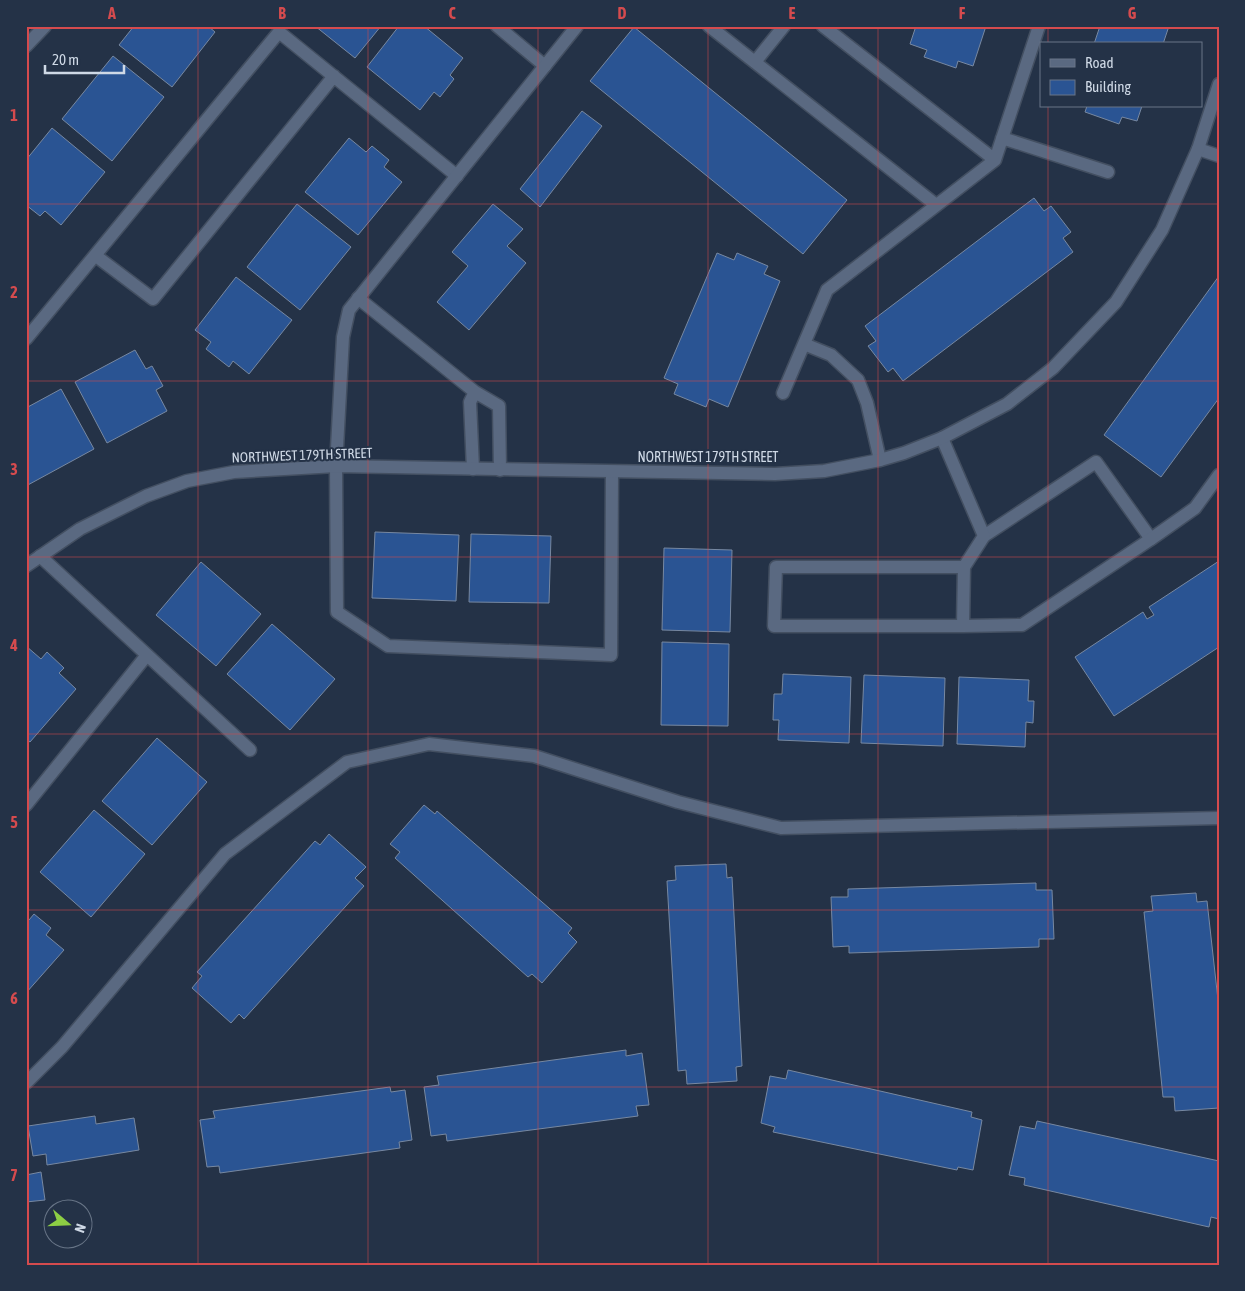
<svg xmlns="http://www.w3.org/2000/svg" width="1245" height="1291" font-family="'Asap Condensed',sans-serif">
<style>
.building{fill:#2a5493;stroke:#7788a1}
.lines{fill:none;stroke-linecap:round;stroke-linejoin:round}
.service-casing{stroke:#434f61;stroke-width:15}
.minor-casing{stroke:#434f61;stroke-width:15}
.tertiary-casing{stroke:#434f61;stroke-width:15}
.service{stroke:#5a6981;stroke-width:12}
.minor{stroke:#5a6981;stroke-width:12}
.tertiary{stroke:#5a6981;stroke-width:12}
.grid{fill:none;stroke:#d54b4e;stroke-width:1;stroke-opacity:0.55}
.labels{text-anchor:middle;stroke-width:4;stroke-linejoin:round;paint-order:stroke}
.street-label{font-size:14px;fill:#cfd9e6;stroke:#243247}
.neatline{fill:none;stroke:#d54b4e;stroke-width:2}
.grid-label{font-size:16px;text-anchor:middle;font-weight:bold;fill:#d54b4e}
</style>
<rect width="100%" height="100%" fill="#243247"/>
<path class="building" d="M 134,26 L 208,26 L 215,32 L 172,87 L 119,45 Z
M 315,26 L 381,26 L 355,58 Z
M 399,26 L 424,26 L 463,58 L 450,75 L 454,79 L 440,97 L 434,92 L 420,110 L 367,67 Z
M 916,26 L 986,26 L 973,66 L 958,61 L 956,68 L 924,57 L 927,50 L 910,44 Z
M 1100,26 L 1169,26 L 1163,44 L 1094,44 Z
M 634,27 L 847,200 L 803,254 L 590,81 Z
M 113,56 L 164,97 L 112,161 L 62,119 Z
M 1087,106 L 1142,106 L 1137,121 L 1122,117 L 1119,124 L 1085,112 Z
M 582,111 L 602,126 L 540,207 L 520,189 Z
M 52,128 L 105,172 L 61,225 L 45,211 L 40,216 L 26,205 L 26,160 Z
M 349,138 L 366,152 L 372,146 L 389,160 L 384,167 L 402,182 L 358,235 L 305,192 Z
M 1034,198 L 1044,211 L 1051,206 L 1071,232 L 1063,238 L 1073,252 L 903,381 L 893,368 L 888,372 L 868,346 L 876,341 L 865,326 Z
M 297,204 L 351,247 L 300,310 L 247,267 Z
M 493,204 L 523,229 L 507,246 L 526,263 L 469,330 L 437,302 L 468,266 L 452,252 Z
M 717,253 L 734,260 L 737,253 L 768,266 L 764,274 L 780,281 L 728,407 L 709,399 L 706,407 L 674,394 L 678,384 L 664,378 Z
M 1219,276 L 1219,398 L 1161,477 L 1104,435 Z
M 236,277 L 292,320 L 249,374 L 233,361 L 229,367 L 206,349 L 211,342 L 195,330 Z
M 135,350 L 146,369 L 152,366 L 163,386 L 156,390 L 167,411 L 107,443 L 75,382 Z
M 61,389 L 94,449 L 26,486 L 26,408 Z
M 375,532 L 459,535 L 456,601 L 372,598 Z
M 471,534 L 551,536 L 549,603 L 469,602 Z
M 664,548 L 732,550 L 730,632 L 662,630 Z
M 1219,561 L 1219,647 L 1114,716 L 1075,657 L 1143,612 L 1147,619 L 1154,615 L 1149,607 Z
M 201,562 L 261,614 L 216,666 L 156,615 Z
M 272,624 L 335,679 L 290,730 L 227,674 Z
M 662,642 L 729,644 L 728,726 L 661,725 Z
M 26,646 L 41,659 L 47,652 L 64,668 L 59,673 L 76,689 L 30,742 L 26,739 Z
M 783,674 L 851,677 L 849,743 L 778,740 L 779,720 L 773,720 L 774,694 L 782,694 Z
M 864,675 L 945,678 L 943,746 L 861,743 Z
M 959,677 L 1029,680 L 1028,701 L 1034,701 L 1033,723 L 1026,722 L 1025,747 L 957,744 Z
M 157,738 L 207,782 L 152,845 L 102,801 Z
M 424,805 L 435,814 L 437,811 L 572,928 L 568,933 L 577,942 L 542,983 L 532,974 L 528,977 L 395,858 L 400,852 L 390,844 Z
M 94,810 L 145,854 L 91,917 L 40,872 Z
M 329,834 L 366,867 L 355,878 L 364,886 L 244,1019 L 239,1014 L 231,1023 L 192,988 L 202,976 L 197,972 L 315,841 L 320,845 Z
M 726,864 L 727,878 L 732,877 L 742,1066 L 736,1067 L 737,1081 L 687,1084 L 686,1070 L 678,1071 L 667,881 L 676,880 L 675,866 Z
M 1036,883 L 1036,890 L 1052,890 L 1054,939 L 1039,939 L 1039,947 L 849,953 L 849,946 L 833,947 L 831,897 L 848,897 L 848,889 Z
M 1196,893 L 1197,902 L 1207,901 L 1219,1009 L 1219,1108 L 1175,1111 L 1174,1097 L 1163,1097 L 1144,912 L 1153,911 L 1151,896 Z
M 34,914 L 51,928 L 46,935 L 64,950 L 26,993 L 26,917 L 29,920 Z
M 626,1050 L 626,1056 L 642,1053 L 649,1105 L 636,1106 L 638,1116 L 447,1141 L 446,1134 L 431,1136 L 424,1087 L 439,1085 L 437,1076 Z
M 788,1070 L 972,1112 L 971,1117 L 982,1120 L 973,1170 L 958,1167 L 957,1170 L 773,1132 L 775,1127 L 761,1123 L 770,1076 L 786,1079 Z
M 390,1087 L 391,1092 L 405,1090 L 412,1140 L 399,1142 L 400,1148 L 220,1173 L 219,1166 L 207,1167 L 200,1120 L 215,1118 L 213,1111 Z
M 95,1116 L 96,1124 L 134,1118 L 139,1150 L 47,1165 L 46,1154 L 33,1156 L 28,1126 Z
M 1037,1121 L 1219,1161 L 1219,1219 L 1211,1217 L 1209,1227 L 1024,1185 L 1025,1178 L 1009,1175 L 1020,1126 L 1035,1129 Z
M 41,1172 L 45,1200 L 26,1202 L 26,1175 Z"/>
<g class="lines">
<defs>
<path id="service" d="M 497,26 L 545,66
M 709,26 L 936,205
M 823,26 L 995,160
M 755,62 L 784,26
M 1002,138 L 1108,172
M 96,256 L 153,299 L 334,76
M 358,298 L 475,392 L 499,406 L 500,470
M 26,339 L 279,32 L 457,176
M 804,344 L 831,355 L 858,380 L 867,403 L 880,460
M 783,393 L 827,290 L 995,160 L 1039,26
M 473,469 L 470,402 L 475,392
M 984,536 L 1096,462 L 1151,539
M 40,556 L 250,750
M 26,805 L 147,655"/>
<path id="minor" d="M 577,26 L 349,310 L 343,337 L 336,466 L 337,612 L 388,646 L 611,655 L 612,472
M 26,46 L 45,26
M 1198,149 L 1219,156
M 942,438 L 984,536 L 964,567 L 963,626
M 964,567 L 776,567 L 774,626 L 963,626 L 1022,625 L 1151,539 L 1195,508 L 1219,475
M 26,1083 L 62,1047 L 225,854 L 347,762 L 429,744 L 534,756 L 678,802 L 781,828 L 1219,818"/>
<path id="tertiary" d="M 26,566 L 80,529 L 146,496 L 187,481 L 234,472 L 336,466 L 775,474 L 824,471 L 880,460 L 904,453 L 942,438 L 1007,404 L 1053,368 L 1116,302 L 1162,230 L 1198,149 L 1219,84"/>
</defs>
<use href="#service" class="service-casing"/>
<use href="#minor" class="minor-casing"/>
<use href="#tertiary" class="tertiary-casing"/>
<use href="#service" class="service"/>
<use href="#minor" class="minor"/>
<use href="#tertiary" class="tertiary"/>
</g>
<path class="grid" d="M 198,26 L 198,1265M 368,26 L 368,1265M 538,26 L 538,1265M 708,26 L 708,1265M 878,26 L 878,1265M 1048,26 L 1048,44M 1048,106 L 1048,1265M 26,204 L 1219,204M 26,381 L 1219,381M 26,557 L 1219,557M 26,734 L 1219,734M 26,910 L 1219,910M 26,1087 L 1219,1087"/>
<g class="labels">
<g class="street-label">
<text transform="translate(302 455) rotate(-2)" y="5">NORTHWEST 179TH STREET</text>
<text x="708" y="462">NORTHWEST 179TH STREET</text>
</g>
</g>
<rect width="1245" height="1291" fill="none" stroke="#243247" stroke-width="55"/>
<rect x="1040" y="42" width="162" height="65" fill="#243247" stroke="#687587"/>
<rect x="1050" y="59" width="25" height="8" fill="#5a6981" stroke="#687587"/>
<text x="1085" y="68" font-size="15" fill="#cfd9e6">Road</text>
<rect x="1050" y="80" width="25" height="15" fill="#2a5493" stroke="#687587"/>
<text x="1085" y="92" font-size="15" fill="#cfd9e6">Building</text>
<g transform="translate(68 1224) rotate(109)"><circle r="24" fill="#243247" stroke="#687587"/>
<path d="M0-4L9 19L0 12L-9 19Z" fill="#8dce44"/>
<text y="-8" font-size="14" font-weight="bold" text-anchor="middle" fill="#cfd9e6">N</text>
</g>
<path d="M45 65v8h79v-8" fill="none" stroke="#cfd9e6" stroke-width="2.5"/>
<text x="52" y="65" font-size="15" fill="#cfd9e6" stroke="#243247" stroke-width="4" paint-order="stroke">20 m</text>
<rect x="28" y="28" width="1190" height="1236" class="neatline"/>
<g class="grid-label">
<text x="112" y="19">A</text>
<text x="282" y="19">B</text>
<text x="452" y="19">C</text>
<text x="622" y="19">D</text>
<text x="792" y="19">E</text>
<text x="962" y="19">F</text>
<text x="1132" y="19">G</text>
<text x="14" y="121">1</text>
<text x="14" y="298">2</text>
<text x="14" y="475">3</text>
<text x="14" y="651">4</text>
<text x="14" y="828">5</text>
<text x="14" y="1004">6</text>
<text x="14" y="1181">7</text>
</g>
</svg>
